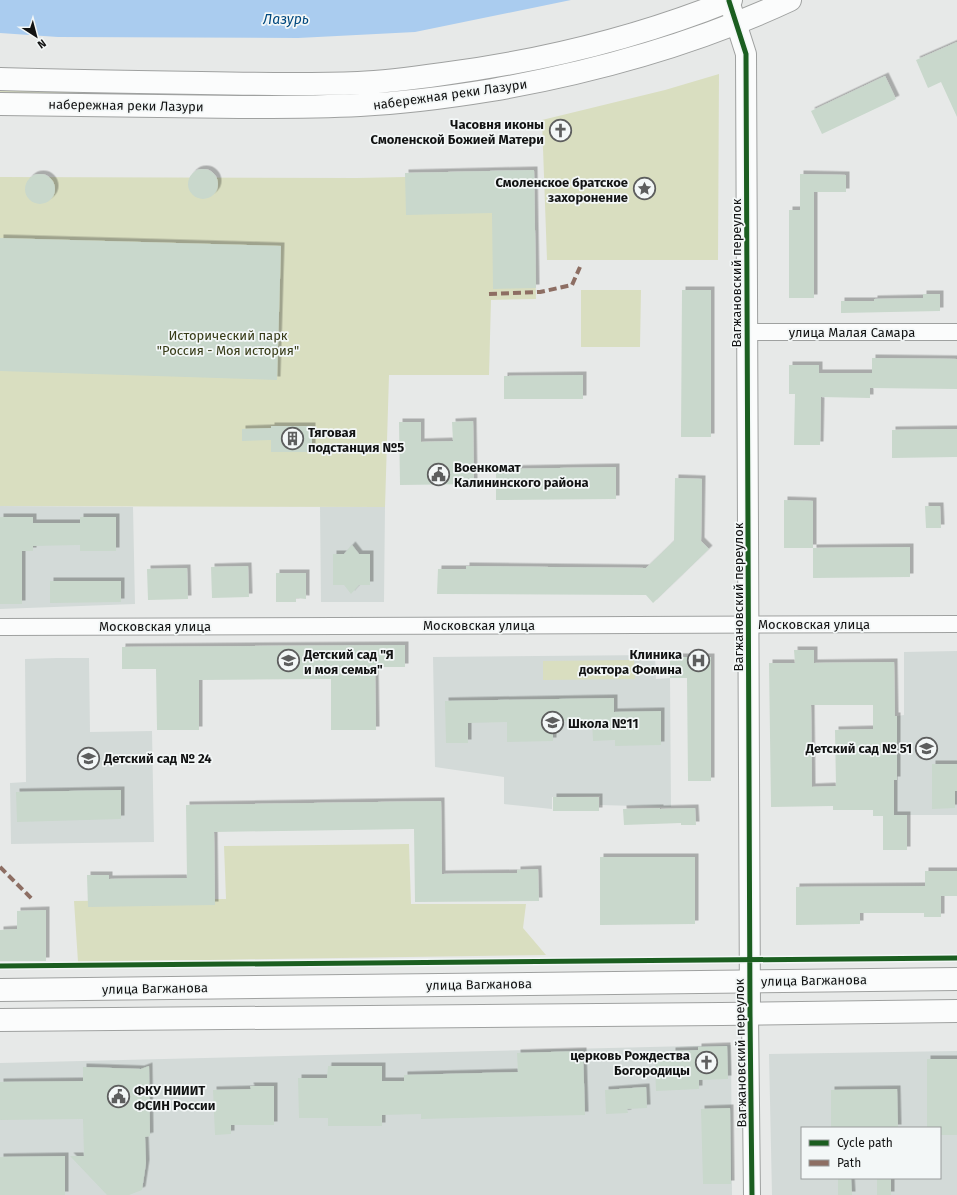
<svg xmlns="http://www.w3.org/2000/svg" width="957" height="1195" font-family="'Fira Sans',sans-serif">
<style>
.built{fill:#d3dad8;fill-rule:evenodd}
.green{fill:#d9dec0}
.water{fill:#aaccef}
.building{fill:#c9d8cc;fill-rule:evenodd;filter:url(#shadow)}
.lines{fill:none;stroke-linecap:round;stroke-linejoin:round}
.minor-casing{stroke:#9fa1a0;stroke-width:18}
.tertiary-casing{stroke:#9fa1a0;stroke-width:22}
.secondary-casing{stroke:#9fa1a0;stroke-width:24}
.primary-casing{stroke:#9fa1a0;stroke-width:24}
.minor{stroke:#fbfcfc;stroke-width:16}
.tertiary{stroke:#fbfcfc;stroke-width:20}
.secondary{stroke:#fbfcfc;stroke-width:22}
.primary{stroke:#fbfcfc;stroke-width:22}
.quiet{stroke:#8d6e63;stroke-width:4;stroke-dasharray:8 4;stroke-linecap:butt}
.cycleway-casing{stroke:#f3f7f7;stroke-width:8}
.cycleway{stroke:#1b5e20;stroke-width:5}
.labels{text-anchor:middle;stroke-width:3.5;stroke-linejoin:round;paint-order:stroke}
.street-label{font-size:13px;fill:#121313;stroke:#f3f7f7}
.poi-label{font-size:13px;font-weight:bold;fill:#121313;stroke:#f3f7f7;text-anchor:start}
.park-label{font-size:13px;fill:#363a16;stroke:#f3f7f7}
.water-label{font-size:14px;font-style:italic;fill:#00487f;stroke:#f3f7f7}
</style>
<defs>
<filter id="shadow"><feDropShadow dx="3.5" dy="-3.5" stdDeviation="0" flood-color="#0004"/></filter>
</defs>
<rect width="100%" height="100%" fill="#e7e9e8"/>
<path class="built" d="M 0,506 L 133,507 L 135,604 L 0,609 Z
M 320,507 L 385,507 L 384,602 L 321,602 Z
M 957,651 L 957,815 L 894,815 L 894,780 L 897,779 L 897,716 L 904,715 L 904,652 Z
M 655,655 L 656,679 L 670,678 L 671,807 L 600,805 L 600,796 L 552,797 L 552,809 L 504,804 L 504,777 L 435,767 L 433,657 Z
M 57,658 L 89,658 L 90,732 L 152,731 L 154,842 L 11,844 L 10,783 L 26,782 L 25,659 Z
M 731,1045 L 732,1195 L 0,1195 L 0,1063 Z
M 957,1051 L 957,1195 L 772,1195 L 769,1054 ZM 802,1128 L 940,1128 L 940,1178 L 802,1178 Z"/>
<path class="green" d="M 719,74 L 718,260 L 547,260 L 542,120 L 665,90 Z
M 0,87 L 357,93 L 357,96 L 355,98 L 0,94 Z
M 0,177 L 357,178 L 405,177 L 534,222 L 536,299 L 491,300 L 489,375 L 389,375 L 385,507 L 0,506 Z
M 581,290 L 641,290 L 640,347 L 581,347 Z
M 634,660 L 635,679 L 543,680 L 543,661 Z
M 409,844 L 411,904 L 526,904 L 523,928 L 546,955 L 78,962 L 74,901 L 226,899 L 224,846 Z"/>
<path class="water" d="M 0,0 L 571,0 L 415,32 L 298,38 L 58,37 L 0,33 Z"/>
<path class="building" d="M 957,42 L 957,117 L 941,82 L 928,88 L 916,60 Z
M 885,76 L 896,99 L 822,134 L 811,111 Z
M188 184a15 15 0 1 1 30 0a15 15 0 1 1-30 0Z
M 534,170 L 536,288 L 493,289 L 492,213 L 406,215 L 405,173 Z
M 800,174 L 846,175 L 846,192 L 814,192 L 814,298 L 789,298 L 789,210 L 800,210 Z
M25 189a15 15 0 1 1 30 0a15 15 0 1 1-30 0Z
M 0,238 L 281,246 L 277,380 L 0,371 Z
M 682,290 L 711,290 L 711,437 L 681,437 Z
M 923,294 L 940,294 L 940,311 L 841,313 L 841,301 L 874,301 L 874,299 L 923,298 Z
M 872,358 L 957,359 L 957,389 L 870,388 L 870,398 L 821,397 L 820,445 L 794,445 L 795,394 L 789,394 L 789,365 L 819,365 L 819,373 L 872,373 Z
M 583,375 L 583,399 L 504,399 L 504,376 Z
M 473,421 L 474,484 L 400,485 L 399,422 L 421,422 L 421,442 L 453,441 L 452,422 Z
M 271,426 L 312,426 L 312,452 L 271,452 L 271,440 L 242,441 L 242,429 L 271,428 Z
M 957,429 L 957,457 L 892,458 L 892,430 Z
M 616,467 L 616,499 L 496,500 L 496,469 Z
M 675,478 L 702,479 L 701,541 L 709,549 L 653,603 L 646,595 L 437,594 L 438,569 L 466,569 L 466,566 L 646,568 L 674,541 Z
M 784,500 L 813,501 L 813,548 L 784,548 Z
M 925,506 L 940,506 L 941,528 L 926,528 Z
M 0,517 L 33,517 L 33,523 L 80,523 L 80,517 L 116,517 L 116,551 L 80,551 L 80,545 L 33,546 L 33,551 L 22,551 L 22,604 L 0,604 Z
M 352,545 L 359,554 L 370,554 L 370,585 L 359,585 L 351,594 L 344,585 L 333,585 L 333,554 L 344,554 Z
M 910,547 L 910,577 L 813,578 L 813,548 Z
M 248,566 L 249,597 L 212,598 L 211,567 Z
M 187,568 L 188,599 L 148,600 L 147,569 Z
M 276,573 L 306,573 L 306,599 L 296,598 L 296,602 L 276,602 Z
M 50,581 L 121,581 L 121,602 L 50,603 Z
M 405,645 L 405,667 L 375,667 L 376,730 L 331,730 L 331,679 L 199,680 L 199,730 L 157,730 L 156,669 L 122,669 L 122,647 Z
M 794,650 L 814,650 L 814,663 L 894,662 L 895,716 L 897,716 L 897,780 L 894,780 L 894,815 L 907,815 L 907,850 L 883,850 L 883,816 L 873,816 L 873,810 L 833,810 L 833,806 L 771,807 L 769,663 L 795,663 ZM 811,705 L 873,705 L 873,729 L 835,730 L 836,786 L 812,787 Z
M 670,657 L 711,657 L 711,781 L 688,781 L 687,678 L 670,678 Z
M 614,698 L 614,712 L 661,711 L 661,745 L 615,746 L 615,740 L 593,741 L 592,720 L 553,721 L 553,741 L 507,742 L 507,722 L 468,723 L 468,743 L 446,743 L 445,701 Z
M 932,764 L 957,764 L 957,791 L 955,791 L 955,808 L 932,809 Z
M 121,790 L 121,819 L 17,822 L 16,792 Z
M 553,797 L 599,797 L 599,811 L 553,811 Z
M 441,801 L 442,874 L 517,873 L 517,870 L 538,869 L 539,901 L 415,902 L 414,829 L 214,832 L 215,905 L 88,907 L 87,875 L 109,875 L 109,879 L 187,878 L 186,805 Z
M 660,808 L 660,809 L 695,808 L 696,825 L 681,825 L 681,823 L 624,825 L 623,809 Z
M 600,857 L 695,857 L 695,924 L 600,925 Z
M 925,871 L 957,871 L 957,896 L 941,896 L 941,917 L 924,917 L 924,913 L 860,913 L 860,924 L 796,925 L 796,887 L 925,886 Z
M 46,910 L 46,961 L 0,961 L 0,930 L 17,929 L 17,911 Z
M 727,1046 L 728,1079 L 699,1080 L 699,1089 L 656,1091 L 655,1066 L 662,1057 L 672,1055 L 672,1051 L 698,1050 L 698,1047 Z
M 583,1051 L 585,1115 L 421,1119 L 421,1114 L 382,1115 L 382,1126 L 328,1126 L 328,1118 L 299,1118 L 298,1078 L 327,1078 L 328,1066 L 382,1066 L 382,1081 L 404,1081 L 404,1075 L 518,1072 L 517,1053 Z
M 927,1059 L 957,1059 L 957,1135 L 940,1135 L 940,1128 L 927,1128 Z
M 149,1066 L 150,1136 L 145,1137 L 146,1163 L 142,1190 L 129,1195 L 107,1195 L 70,1156 L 84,1156 L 83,1119 L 0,1120 L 0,1082 L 83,1081 L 83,1067 L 141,1069 Z
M 250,1086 L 274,1086 L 274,1125 L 231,1125 L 231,1134 L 215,1135 L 213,1090 L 251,1089 Z
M 646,1087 L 647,1108 L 627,1109 L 628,1113 L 606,1114 L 605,1090 Z
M 897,1089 L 898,1128 L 831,1128 L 831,1090 Z
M 730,1108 L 731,1184 L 703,1184 L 701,1109 Z
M 65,1156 L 65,1195 L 0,1195 L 0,1157 Z
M 838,1178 L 851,1178 L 852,1195 L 838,1195 Z
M 877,1178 L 891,1178 L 891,1195 L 877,1195 Z"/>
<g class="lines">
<defs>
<path id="minor" d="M 748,332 L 957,332
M 0,627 L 957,624
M 750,1014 L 752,1195"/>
<path id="tertiary" d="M 729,1 L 746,54 L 750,1014"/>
<path id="secondary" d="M 0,79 C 67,81 134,82 201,83 C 253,84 306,85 358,83 C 386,82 415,78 443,74 C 541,61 640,37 731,0
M 0,104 C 80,105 159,106 239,107 C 279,107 320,107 360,105 C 404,103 449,97 492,90 C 594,72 696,44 790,0"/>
<path id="primary" d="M 0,990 L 957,979
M 0,1020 L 721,1014 L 957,1011"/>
</defs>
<use href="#minor" class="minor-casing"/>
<use href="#tertiary" class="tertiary-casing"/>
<use href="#secondary" class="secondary-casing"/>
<use href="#primary" class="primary-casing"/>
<use href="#minor" class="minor"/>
<use href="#tertiary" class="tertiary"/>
<use href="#secondary" class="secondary"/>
<use href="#primary" class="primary"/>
<path class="quiet" d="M 489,294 L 540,292 L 572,285 L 580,267
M 0,867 L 33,900"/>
<defs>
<path id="cycleway" d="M 729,1 L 746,54 L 750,1014 L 752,1195
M 0,966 L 957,958"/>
</defs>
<use href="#cycleway" class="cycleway-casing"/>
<use href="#cycleway" class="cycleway"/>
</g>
<defs>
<symbol id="church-ring" viewBox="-11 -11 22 22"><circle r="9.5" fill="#f3f7f7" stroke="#5d5e5e" stroke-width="1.5"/><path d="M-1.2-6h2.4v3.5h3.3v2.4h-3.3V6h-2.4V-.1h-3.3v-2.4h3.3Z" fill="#5d5e5e"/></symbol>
<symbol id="sight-ring" viewBox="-11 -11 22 22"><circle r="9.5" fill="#f3f7f7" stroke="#5d5e5e" stroke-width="1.5"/><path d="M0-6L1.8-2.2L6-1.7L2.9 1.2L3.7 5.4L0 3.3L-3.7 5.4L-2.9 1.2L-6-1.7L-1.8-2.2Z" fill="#5d5e5e"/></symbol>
<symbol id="building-ring" viewBox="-11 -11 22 22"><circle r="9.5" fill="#f3f7f7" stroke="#5d5e5e" stroke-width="1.5"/><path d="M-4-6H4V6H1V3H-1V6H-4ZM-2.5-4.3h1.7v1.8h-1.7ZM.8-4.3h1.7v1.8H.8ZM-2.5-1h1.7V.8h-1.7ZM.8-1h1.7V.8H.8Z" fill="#5d5e5e"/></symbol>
<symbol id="civic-ring" viewBox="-11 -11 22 22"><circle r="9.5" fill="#f3f7f7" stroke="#5d5e5e" stroke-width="1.5"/><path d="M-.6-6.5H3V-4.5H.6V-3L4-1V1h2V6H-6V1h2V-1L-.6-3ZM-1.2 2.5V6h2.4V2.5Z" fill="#5d5e5e"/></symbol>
<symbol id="school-ring" viewBox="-11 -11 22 22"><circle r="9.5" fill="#f3f7f7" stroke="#5d5e5e" stroke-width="1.5"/><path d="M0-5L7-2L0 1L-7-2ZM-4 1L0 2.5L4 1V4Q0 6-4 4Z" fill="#5d5e5e"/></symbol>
<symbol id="hospital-ring" viewBox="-11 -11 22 22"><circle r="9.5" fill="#f3f7f7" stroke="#5d5e5e" stroke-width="1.5"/><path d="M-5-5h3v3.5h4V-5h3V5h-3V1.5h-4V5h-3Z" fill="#5d5e5e"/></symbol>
</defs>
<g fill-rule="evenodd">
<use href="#church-ring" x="548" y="118" width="25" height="25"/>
<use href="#sight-ring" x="632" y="176" width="25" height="25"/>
<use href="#building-ring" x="280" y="426" width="25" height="25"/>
<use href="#civic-ring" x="426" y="462" width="25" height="25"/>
<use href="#school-ring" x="276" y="648" width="25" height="25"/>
<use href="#hospital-ring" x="686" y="648" width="25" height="25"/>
<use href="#school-ring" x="540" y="710" width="25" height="25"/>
<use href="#school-ring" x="914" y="736" width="25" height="25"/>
<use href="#school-ring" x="76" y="746" width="25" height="25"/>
<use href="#church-ring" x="694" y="1050" width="25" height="25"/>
<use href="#civic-ring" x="106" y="1084" width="25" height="25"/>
</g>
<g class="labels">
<g class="street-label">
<text transform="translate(450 94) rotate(-8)" y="5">набережная реки Лазури</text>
<text transform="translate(126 105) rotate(1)" y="5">набережная реки Лазури</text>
<text transform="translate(736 273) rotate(-90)" y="5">Вагжановский переулок</text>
<text x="852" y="337">улица Малая Самара</text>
<text transform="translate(738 597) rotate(-90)" y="5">Вагжановский переулок</text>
<text x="814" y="629">Московская улица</text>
<text x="479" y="630">Московская улица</text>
<text x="155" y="631">Московская улица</text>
<text transform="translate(814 980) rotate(-1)" y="5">улица Вагжанова</text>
<text transform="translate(479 984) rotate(-1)" y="5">улица Вагжанова</text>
<text transform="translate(155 988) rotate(-1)" y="5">улица Вагжанова</text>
<text transform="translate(740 1053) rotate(-91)" y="5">Вагжановский переулок</text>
</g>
<g class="poi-label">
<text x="544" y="129" text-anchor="end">Часовня иконы<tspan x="544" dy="15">Смоленской Божией Матери</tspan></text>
<text x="628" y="187" text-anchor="end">Смоленское братское<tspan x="628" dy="15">захоронение</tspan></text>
<text x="308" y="437">Тяговая<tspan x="308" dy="15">подстанция №5</tspan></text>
<text x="454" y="472">Военкомат<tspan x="454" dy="15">Калининского района</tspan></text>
<text x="304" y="659">Детский сад "Я<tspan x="304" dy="15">и моя семья"</tspan></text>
<text x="682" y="659" text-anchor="end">Клиника<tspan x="682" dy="15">доктора Фомина</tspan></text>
<text x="568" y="728">Школа №11</text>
<text x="912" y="753" text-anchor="end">Детский сад № 51</text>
<text x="104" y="763">Детский сад № 24</text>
<text x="690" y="1060" text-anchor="end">церковь Рождества<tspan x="690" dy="15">Богородицы</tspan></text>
<text x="134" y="1095">ФКУ НИИИТ<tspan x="134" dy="15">ФСИН России</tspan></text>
</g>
<g class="park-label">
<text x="228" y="340">Исторический парк<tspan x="228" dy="15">"Россия - Моя история"</tspan></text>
</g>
<g class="water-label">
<text x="286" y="24">Лазурь</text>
</g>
</g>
<rect x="801" y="1127" width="140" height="52" fill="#f3f7f7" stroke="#999c9c"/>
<rect x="809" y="1140" width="20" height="6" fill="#1b5e20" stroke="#999c9c"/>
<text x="837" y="1147" font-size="12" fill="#121313">Cycle path</text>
<rect x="809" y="1160" width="20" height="6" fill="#8d6e63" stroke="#999c9c"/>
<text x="837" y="1167" font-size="12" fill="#121313">Path</text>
<g transform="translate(36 36) rotate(144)" stroke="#f3f7f7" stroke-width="3" paint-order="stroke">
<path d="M0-3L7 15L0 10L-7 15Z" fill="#121313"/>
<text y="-6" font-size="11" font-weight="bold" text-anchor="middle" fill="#121313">N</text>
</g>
</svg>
